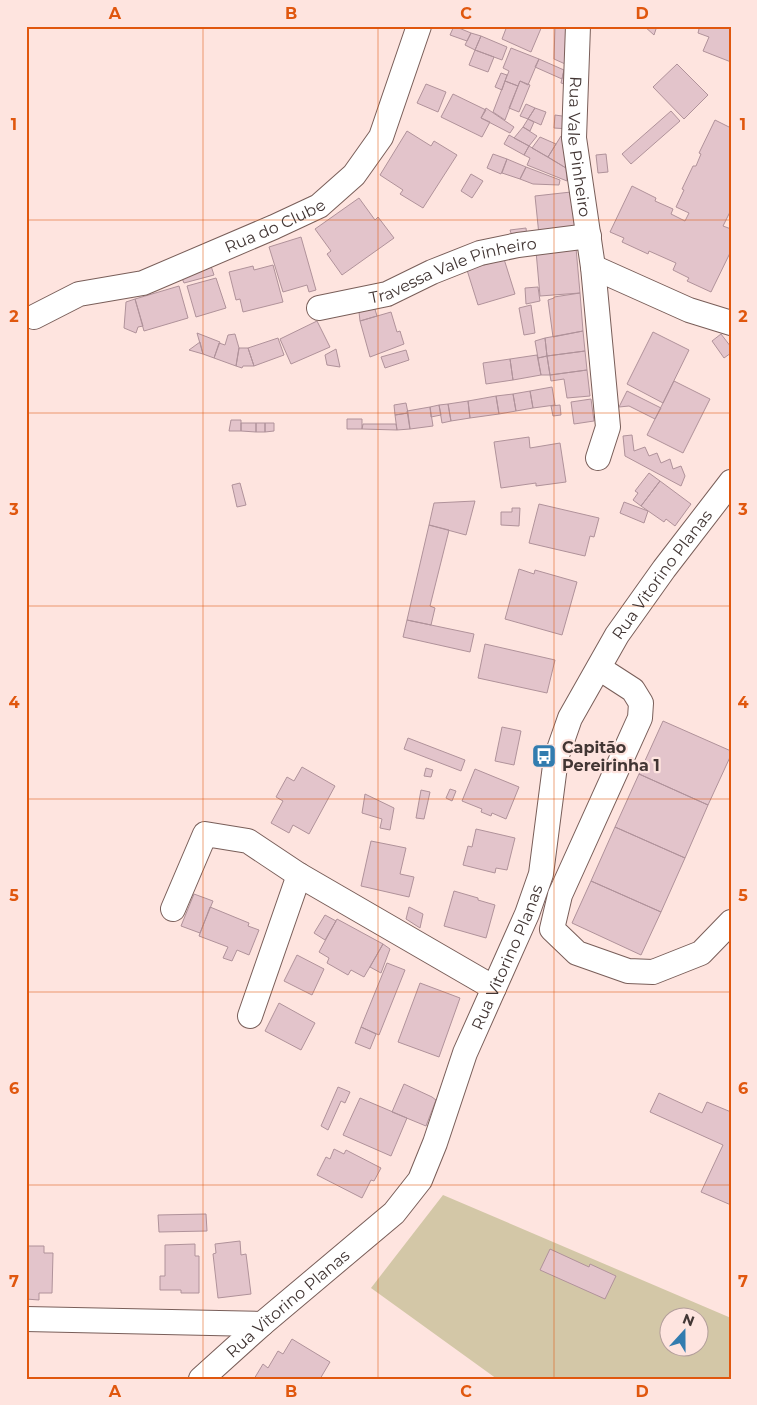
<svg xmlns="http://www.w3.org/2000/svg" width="757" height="1405" font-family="Montserrat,sans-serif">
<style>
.green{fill:#d3c7a7;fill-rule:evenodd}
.building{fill:#e3c4cb;stroke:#b0929a}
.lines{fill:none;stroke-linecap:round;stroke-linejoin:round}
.minor-casing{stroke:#795e59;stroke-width:26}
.minor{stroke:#fff;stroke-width:24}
.grid{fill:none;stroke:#e0570e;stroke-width:1;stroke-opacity:0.55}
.labels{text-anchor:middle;stroke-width:4.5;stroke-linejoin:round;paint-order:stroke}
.street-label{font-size:16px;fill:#423634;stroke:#fee4df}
.poi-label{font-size:16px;font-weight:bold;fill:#423634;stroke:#fee4df;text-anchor:start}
.neatline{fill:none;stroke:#e0570e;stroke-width:2}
.grid-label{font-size:16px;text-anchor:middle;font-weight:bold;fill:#e0570e}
</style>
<rect width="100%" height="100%" fill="#fee4df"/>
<path class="green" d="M 443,1195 L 731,1318 L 731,1379 L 497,1379 L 371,1288 ZM 670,1318 L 700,1318 L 700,1348 L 670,1348 Z"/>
<path class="building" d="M 454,26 L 471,33 L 467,41 L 450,35 Z
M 507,26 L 542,26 L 531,52 L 502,39 Z
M 555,26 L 572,26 L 572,67 L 554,59 Z
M 644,26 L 657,26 L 654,35 Z
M 691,26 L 731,26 L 731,62 L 703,51 L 709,37 L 698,33 L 699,29 Z
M 471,33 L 481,36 L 475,50 L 465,45 Z
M 481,36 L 507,47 L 502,60 L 475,50 Z
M 511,48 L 539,59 L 528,85 L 520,81 L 518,86 L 505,81 L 509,71 L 503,68 Z
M 475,50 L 494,57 L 488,72 L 469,65 Z
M 539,59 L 564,70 L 562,79 L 535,67 Z
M 677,64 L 708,95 L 684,119 L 653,87 Z
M 564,70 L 573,73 L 572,86 L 561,83 Z
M 501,73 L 507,75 L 502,90 L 495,87 Z
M 505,81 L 518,86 L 505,120 L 493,112 Z
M 520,81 L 530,85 L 519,112 L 509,108 Z
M 426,84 L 446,92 L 438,112 L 417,103 Z
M 453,94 L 486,110 L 481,118 L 490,122 L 482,137 L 441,117 Z
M 526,104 L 535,108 L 528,119 L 520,116 Z
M 486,108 L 514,127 L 510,133 L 481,118 Z
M 535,108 L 546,112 L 541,125 L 528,119 Z
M 671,111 L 680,121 L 631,164 L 622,154 Z
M 555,115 L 569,117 L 569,129 L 554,128 Z
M 528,119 L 534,122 L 530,131 L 523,127 Z
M 715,120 L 731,128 L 731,210 L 723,226 L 731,229 L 731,251 L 711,292 L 687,281 L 689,278 L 673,270 L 676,263 L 649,251 L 648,254 L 622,242 L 624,238 L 610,232 L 632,186 L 656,198 L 655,201 L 673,209 L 671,214 L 685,221 L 689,213 L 676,207 L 684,190 L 682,189 L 693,166 L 696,166 L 701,154 L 699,153 Z
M 523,127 L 537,136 L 529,146 L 514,138 Z
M 407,131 L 431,146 L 434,141 L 457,155 L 423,208 L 400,194 L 403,190 L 380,175 Z
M 509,135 L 529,146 L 524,155 L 504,144 Z
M 561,136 L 569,138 L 566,168 L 548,157 Z
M 540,137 L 556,144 L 548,157 L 532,148 Z
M 529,146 L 566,168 L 567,181 L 527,165 L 530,158 L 524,155 Z
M 493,154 L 507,159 L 501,174 L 487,168 Z
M 606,154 L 608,172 L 598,173 L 596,155 Z
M 507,159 L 526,167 L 520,179 L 502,173 Z
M 526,167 L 560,180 L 559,185 L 533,184 L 520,179 Z
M 471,174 L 483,181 L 472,198 L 461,191 Z
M 571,192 L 575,228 L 539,235 L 535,196 Z
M 359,198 L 375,220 L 378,217 L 394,238 L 342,275 L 327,254 L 331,251 L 315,229 Z
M 526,228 L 527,237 L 513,239 L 510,230 Z
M 301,237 L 316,290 L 309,292 L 307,285 L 283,292 L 269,247 Z
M 576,248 L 580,293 L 540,296 L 536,251 Z
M 504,259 L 515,294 L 478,305 L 467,270 Z
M 210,263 L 214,275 L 184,283 L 181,276 Z
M 273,265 L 283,302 L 243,312 L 240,299 L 236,300 L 229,272 L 253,266 L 254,270 Z
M 216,278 L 226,308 L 196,317 L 187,286 Z
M 179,286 L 188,318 L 144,331 L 135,299 Z
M 538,287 L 540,301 L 526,304 L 525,288 Z
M 580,293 L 583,331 L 553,337 L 548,300 L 554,298 L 554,297 Z
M 135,299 L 143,326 L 138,327 L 136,333 L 124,328 L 126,302 Z
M 531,305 L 535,333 L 524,335 L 519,308 Z
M 374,306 L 377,316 L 360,321 L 359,312 Z
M 391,312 L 397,332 L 400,331 L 404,344 L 370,357 L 360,321 Z
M 317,321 L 330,347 L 291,364 L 280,339 Z
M 583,331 L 585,351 L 547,356 L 545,338 Z
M 653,332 L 689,350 L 663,403 L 627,384 Z
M 197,333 L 220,342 L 214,358 L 203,354 Z
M 235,334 L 239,348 L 236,366 L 214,358 L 219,343 L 225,345 L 228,335 Z
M 721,334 L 731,347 L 731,353 L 724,358 L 712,341 Z
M 278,338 L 284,355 L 254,366 L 248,348 Z
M 545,338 L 547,356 L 538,358 L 535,341 Z
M 200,342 L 203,354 L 189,350 Z
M 239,348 L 248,348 L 254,366 L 243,366 L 242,368 L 236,366 Z
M 336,349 L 340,367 L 327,365 L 325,355 Z
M 406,350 L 409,360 L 385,368 L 381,357 Z
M 585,351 L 587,370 L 550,375 L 547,356 Z
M 537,355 L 541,375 L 513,380 L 510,359 Z
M 547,356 L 550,375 L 541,375 L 538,358 Z
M 510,359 L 513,380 L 486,384 L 483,363 Z
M 587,370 L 590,396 L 567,398 L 564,379 L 551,381 L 550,375 Z
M 674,381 L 710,399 L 683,453 L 647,435 Z
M 552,387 L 555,405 L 533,408 L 530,391 Z
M 530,391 L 533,408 L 516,411 L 513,394 Z
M 627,391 L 661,408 L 655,419 L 629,406 L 619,407 Z
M 513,394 L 516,411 L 499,414 L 496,396 Z
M 496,396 L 499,414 L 470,418 L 468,401 Z
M 591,399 L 594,421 L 574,424 L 571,402 Z
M 468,401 L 470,418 L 451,421 L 448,404 Z
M 406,403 L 408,413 L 395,415 L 394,405 Z
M 448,404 L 451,421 L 442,423 L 439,405 Z
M 439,405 L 441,415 L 431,417 L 430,407 Z
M 560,405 L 561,415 L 553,416 L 551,406 Z
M 430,407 L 433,426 L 410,429 L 407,411 Z
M 408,413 L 410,429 L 397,430 L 395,415 Z
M 347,419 L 362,419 L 362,429 L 347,429 Z
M 231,420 L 241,420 L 241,431 L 229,431 Z
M 241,423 L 256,423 L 256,432 L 241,431 Z
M 256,423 L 265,423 L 265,432 L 256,432 Z
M 265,423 L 274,423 L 274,431 L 265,432 Z
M 363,424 L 396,424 L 397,430 L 362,429 Z
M 632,435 L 634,451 L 645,447 L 649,456 L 657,453 L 661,463 L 670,459 L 673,469 L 681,466 L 685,476 L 681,486 L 625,456 L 623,436 Z
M 529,437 L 530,448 L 560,443 L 566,482 L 536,486 L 536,483 L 501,488 L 494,442 Z
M 649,473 L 660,481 L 641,506 L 633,500 L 638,493 L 635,491 Z
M 660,481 L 691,504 L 675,526 L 666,519 L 664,522 L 641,506 Z
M 240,483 L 246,505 L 237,507 L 232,485 Z
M 475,501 L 466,535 L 429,525 L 434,503 Z
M 624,502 L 648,511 L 644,523 L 620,513 Z
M 539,504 L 599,518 L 594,537 L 590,536 L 585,556 L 529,543 Z
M 512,508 L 520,508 L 519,526 L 501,525 L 501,512 L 512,512 Z
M 429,525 L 449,530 L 430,606 L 435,608 L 431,625 L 407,620 Z
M 519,569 L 534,574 L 535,570 L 577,582 L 562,635 L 505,619 Z
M 407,620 L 474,634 L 470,652 L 403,637 Z
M 485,644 L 555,660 L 547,693 L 478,678 Z
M 663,721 L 731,751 L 731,755 L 708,805 L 639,774 Z
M 502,727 L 521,731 L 514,765 L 495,761 Z
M 408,738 L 465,760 L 461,771 L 404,749 Z
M 302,767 L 335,786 L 309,834 L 293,825 L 289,833 L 271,823 L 283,801 L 276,797 L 287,777 L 294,781 Z
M 426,768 L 433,770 L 431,777 L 424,776 Z
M 475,769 L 519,787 L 506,819 L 492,813 L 491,816 L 481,812 L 482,809 L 462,801 Z
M 639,774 L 708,805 L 685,858 L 615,827 Z
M 450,789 L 456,791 L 452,801 L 446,798 Z
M 421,790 L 430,792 L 424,819 L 416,818 Z
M 365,794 L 394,808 L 390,830 L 380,828 L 382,819 L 362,813 Z
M 615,827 L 685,858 L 661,912 L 591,881 Z
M 476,829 L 515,838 L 507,870 L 496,868 L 495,873 L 463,865 L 468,846 L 472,847 Z
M 371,841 L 406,848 L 400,874 L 414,877 L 409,897 L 361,886 Z
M 591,881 L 661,912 L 641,955 L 572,923 Z
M 454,891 L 478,898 L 478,900 L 495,905 L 486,938 L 444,926 Z
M 194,894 L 213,901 L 200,933 L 181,926 Z
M 210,907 L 249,923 L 248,926 L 259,930 L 249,955 L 237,950 L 232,961 L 223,958 L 228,947 L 199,936 Z
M 409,907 L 423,914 L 420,928 L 406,919 Z
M 325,915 L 336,921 L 325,940 L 314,933 Z
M 337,919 L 383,944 L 364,977 L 351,970 L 348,975 L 327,963 L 329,958 L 319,952 Z
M 383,944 L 390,949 L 381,973 L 370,967 Z
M 297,955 L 324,969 L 312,995 L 284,981 Z
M 387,963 L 405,970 L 379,1035 L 361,1027 Z
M 420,983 L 460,998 L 439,1057 L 398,1042 Z
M 279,1003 L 315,1023 L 301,1050 L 265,1031 Z
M 361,1027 L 376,1034 L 370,1049 L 355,1043 Z
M 404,1084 L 432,1097 L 436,1100 L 426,1126 L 392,1112 Z
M 338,1087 L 350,1092 L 345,1103 L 341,1101 L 328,1130 L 321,1126 Z
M 659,1093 L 702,1113 L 707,1102 L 731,1112 L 731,1205 L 701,1192 L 723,1145 L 650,1112 Z
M 360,1098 L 407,1118 L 391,1156 L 343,1135 Z
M 334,1149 L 344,1154 L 346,1150 L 381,1168 L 374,1181 L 371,1180 L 362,1198 L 317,1175 L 326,1157 L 330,1159 Z
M 206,1214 L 207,1231 L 159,1232 L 158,1215 Z
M 240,1241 L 241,1255 L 246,1254 L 251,1294 L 218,1298 L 213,1254 L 216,1253 L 215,1244 Z
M 195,1244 L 195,1256 L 199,1256 L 199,1293 L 181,1293 L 181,1290 L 160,1290 L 160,1276 L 165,1276 L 165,1245 Z
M 26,1246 L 44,1246 L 44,1253 L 53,1253 L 52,1293 L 39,1293 L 39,1300 L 26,1299 Z
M 550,1249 L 589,1267 L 590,1264 L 616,1276 L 605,1299 L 540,1270 Z
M 292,1339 L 330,1362 L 320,1379 L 254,1379 L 263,1364 L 268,1368 L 278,1351 L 283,1354 Z"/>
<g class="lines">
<defs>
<g id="minor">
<path id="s1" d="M 578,26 L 574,138 L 593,267 L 608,427 L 598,458"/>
<path d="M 593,267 L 689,310 L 731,323"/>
<path id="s2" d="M 319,308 L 387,294 L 432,272 L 480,253 L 518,245 L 589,236"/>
<path id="s3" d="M 34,317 L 79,294 L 143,283 L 274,227 L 319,206 L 354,175 L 381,137 L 419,26"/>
<path d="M 599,668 L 633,690 L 641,703 L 640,718 L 560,895 L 552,929 L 577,953 L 628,971 L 653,972 L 701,953 L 731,922"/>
<path d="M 173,909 L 205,834 L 248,841 L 299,875 L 494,988"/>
<path d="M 250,1016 L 299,875"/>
<path d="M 26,1319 L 262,1324"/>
<path id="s4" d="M 201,1379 L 262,1324 L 394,1213 L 420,1180 L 435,1143 L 465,1053 L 527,914 L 541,874 L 556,758 L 570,718 L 617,635 L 664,569 L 731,482"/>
</g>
</defs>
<use href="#minor" class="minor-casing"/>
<use href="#minor" class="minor"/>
</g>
<path class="grid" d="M 203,26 L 203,1379M 378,26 L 378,1379M 554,26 L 554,1379M 26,220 L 731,220M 26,413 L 731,413M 26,606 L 731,606M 26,799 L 731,799M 26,992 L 731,992M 26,1185 L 731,1185"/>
<defs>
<symbol id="bus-square" viewBox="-11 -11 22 22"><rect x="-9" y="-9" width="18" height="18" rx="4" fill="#327caf" stroke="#fee4df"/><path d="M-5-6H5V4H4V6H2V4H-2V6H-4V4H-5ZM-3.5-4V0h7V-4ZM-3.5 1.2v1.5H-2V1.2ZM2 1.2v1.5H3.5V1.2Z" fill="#fff"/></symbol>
</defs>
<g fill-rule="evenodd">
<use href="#bus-square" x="530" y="742" width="28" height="28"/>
</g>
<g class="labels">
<g class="street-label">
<text dy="6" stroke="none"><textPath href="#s1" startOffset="121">Rua Vale Pinheiro</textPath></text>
<text dy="6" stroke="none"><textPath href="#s3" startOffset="259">Rua do Clube</textPath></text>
<text dy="6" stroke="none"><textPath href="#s2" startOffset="140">Travessa Vale Pinheiro</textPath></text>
<text dy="6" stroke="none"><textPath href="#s4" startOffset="956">Rua Vitorino Planas</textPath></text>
<text dy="6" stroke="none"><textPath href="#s4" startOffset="536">Rua Vitorino Planas</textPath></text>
<text dy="6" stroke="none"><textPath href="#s4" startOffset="115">Rua Vitorino Planas</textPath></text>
</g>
<g class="poi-label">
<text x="562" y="753">Capitão<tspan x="562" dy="18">Pereirinha 1</tspan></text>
</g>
</g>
<rect width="757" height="1405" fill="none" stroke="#fee4df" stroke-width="55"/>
<g transform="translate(684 1332) rotate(21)"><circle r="24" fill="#fee4df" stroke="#b39e9b"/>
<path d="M0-4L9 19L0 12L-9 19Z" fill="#327caf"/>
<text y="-8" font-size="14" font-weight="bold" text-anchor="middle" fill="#423634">N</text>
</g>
<rect x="28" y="28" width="702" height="1350" class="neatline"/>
<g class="grid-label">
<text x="115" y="19">A</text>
<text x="291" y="19">B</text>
<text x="466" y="19">C</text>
<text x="642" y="19">D</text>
<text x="14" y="130">1</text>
<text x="743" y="130">1</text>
<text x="14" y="322">2</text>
<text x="743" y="322">2</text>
<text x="14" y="515">3</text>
<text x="743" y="515">3</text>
<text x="14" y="708">4</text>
<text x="743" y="708">4</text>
<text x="14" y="901">5</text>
<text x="743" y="901">5</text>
<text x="14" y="1094">6</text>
<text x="743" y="1094">6</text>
<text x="14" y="1287">7</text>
<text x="743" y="1287">7</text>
<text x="115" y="1397">A</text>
<text x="291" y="1397">B</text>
<text x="466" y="1397">C</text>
<text x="642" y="1397">D</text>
</g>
</svg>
